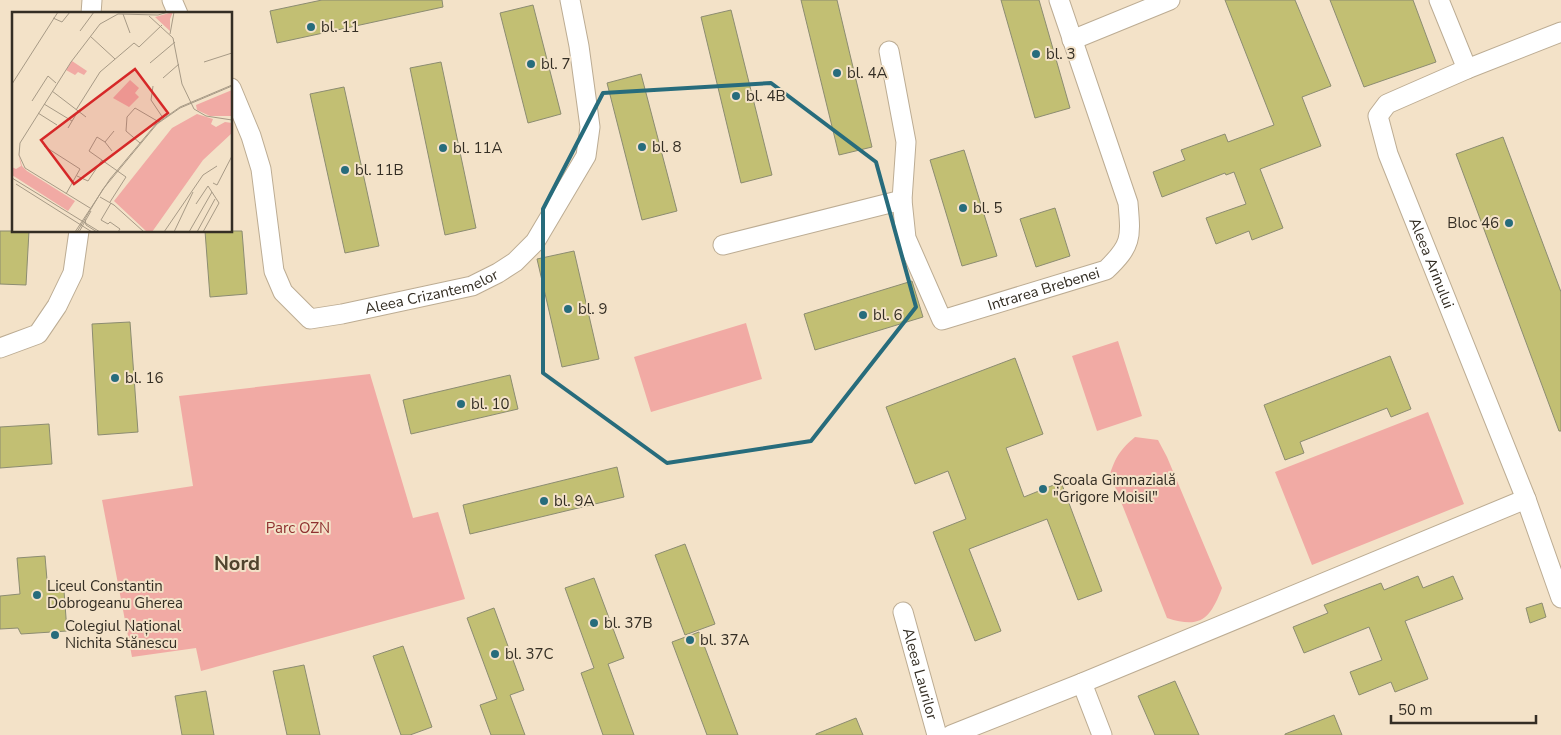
<svg xmlns="http://www.w3.org/2000/svg" width="1561" height="735" font-family="'Nunito Sans',sans-serif">
<style>
.green{fill:#f1aaa4}
.building{fill:#c2bf73;stroke:#8c8c71}
.lines{fill:none;stroke-linecap:round;stroke-linejoin:round}
.minor-casing{stroke:#bcac93;stroke-width:21}
.minor{stroke:#fff;stroke-width:19}
.marked{fill:none;stroke:#276c7c;stroke-width:4;stroke-linejoin:round}
.poi-dot{fill:#276c7c;stroke:#f3e2c8;stroke-width:2}
.labels{text-anchor:middle;stroke-width:4;stroke-linejoin:round;paint-order:stroke}
.poi-label{font-size:15px;fill:#342e24;stroke:#f3e2c8;text-anchor:start}
.street-label{font-size:15px;fill:#342e24;stroke:#f3e2c8}
.park-label{font-size:15px;fill:#8f3130;stroke:#f3e2c8}
.district-label{font-size:20px;font-weight:bold;fill:#51442e;stroke:#f3e2c8}
.inset-road{fill:none;stroke:#a79a86;stroke-width:1}
.view{fill:#d62828;fill-opacity:0.15;stroke:#d62828;stroke-width:2.5}
.inset-edge{fill:none;stroke:#342e24;stroke-width:2.5}
</style>
<rect width="100%" height="100%" fill="#f3e2c8"/>
<path class="green" d="M 746,323 L 762,379 L 651,412 L 634,357 Z
M 1118,341 L 1142,416 L 1097,431 L 1072,356 Z
M 370,374 L 413,518 L 438,512 L 465,599 L 201,671 L 196,648 L 132,657 L 102,500 L 193,486 L 179,396 Z
M 1428,412 L 1464,504 L 1312,565 L 1275,472 Z
M 1135,437 L 1158,440 L 1167,457 L 1222,588 C 1210,619 1201,629 1167,618 L 1110,474 C 1116,456 1121,449 1135,437 Z"/>
<path class="building" d="M 322,0 L 442,0 L 443,7 L 277,43 L 270,11 Z
M 801,0 L 837,0 L 872,147 L 839,155 Z
M 1001,0 L 1039,0 L 1070,108 L 1035,118 Z
M 1225,0 L 1295,0 L 1331,86 L 1302,97 L 1321,146 L 1260,169 L 1283,228 L 1252,240 L 1249,231 L 1216,244 L 1206,218 L 1246,204 L 1234,172 L 1226,175 L 1225,173 L 1162,197 L 1153,172 L 1185,160 L 1181,150 L 1225,134 L 1228,142 L 1274,125 Z
M 1330,0 L 1413,0 L 1436,62 L 1364,87 Z
M 533,5 L 561,114 L 528,123 L 500,13 Z
M 731,10 L 772,175 L 741,183 L 701,17 Z
M 441,62 L 476,228 L 445,235 L 410,68 Z
M 641,74 L 677,211 L 642,220 L 607,83 Z
M 344,87 L 379,246 L 345,253 L 310,94 Z
M 1503,137 L 1561,292 L 1561,431 L 1559,431 L 1456,154 Z
M 964,150 L 997,256 L 962,266 L 930,160 Z
M 1055,208 L 1070,256 L 1036,267 L 1020,219 Z
M 0,231 L 29,231 L 26,285 L 0,284 Z
M 205,231 L 242,231 L 247,294 L 210,297 Z
M 574,251 L 599,359 L 562,367 L 537,259 Z
M 912,281 L 923,317 L 815,350 L 804,314 Z
M 130,322 L 138,432 L 98,435 L 92,324 Z
M 1390,356 L 1411,409 L 1391,417 L 1387,408 L 1300,442 L 1304,453 L 1285,460 L 1264,405 Z
M 1015,358 L 1043,434 L 1006,448 L 1024,497 L 1061,482 L 1102,591 L 1078,600 L 1047,519 L 969,549 L 1001,631 L 975,641 L 933,532 L 966,519 L 948,471 L 915,484 L 886,407 Z
M 510,375 L 518,409 L 411,434 L 403,400 Z
M 49,424 L 52,464 L 0,468 L 0,427 Z
M 617,467 L 624,497 L 470,534 L 463,505 Z
M 685,544 L 715,624 L 685,635 L 655,555 Z
M 45,556 L 48,592 L 64,591 L 67,631 L 21,634 L 18,628 L 0,629 L 0,596 L 20,594 L 17,558 Z
M 1418,576 L 1423,588 L 1453,576 L 1463,599 L 1405,621 L 1428,679 L 1395,692 L 1391,682 L 1359,695 L 1350,672 L 1382,660 L 1369,627 L 1304,653 L 1293,627 L 1328,613 L 1324,605 L 1381,583 L 1384,590 Z
M 594,578 L 624,658 L 608,664 L 634,735 L 603,735 L 581,673 L 594,668 L 565,588 Z
M 1542,603 L 1546,617 L 1530,623 L 1526,608 Z
M 494,608 L 524,690 L 510,695 L 525,735 L 491,735 L 480,705 L 497,699 L 467,618 Z
M 699,632 L 738,735 L 707,735 L 672,642 Z
M 403,646 L 432,727 L 410,735 L 401,735 L 373,656 Z
M 304,665 L 320,735 L 287,735 L 273,671 Z
M 1175,681 L 1199,735 L 1155,735 L 1138,696 Z
M 206,691 L 214,735 L 182,735 L 175,696 Z
M 1334,715 L 1342,735 L 1285,735 L 1285,734 Z
M 856,718 L 863,735 L 816,735 L 816,734 Z"/>
<g class="lines">
<defs>
<g id="minor">
<path d="M 172,0 L 178,14"/>
<path d="M 1439,0 L 1467,69"/>
<path d="M 91,14 L 92,0"/>
<path id="s1" d="M 1561,32 L 1467,69 L 1387,104 L 1378,116 L 1388,154 L 1526,499 L 1561,598"/>
<path d="M 1072,40 L 1170,0"/>
<path id="s2" d="M 231,88 L 251,136 L 261,169 L 274,271 L 283,292 L 310,319 L 342,314 L 472,286 L 498,273 L 515,262 L 535,242 L 586,156 L 590,127 L 579,46 L 570,0"/>
<path id="s3" d="M 902,200 L 906,238 L 942,320 L 1106,270 C 1132,245 1131,238 1128,203 L 1059,0"/>
<path d="M 723,245 L 902,200 L 906,142 L 889,51"/>
<path d="M 0,348 L 38,334 L 57,306 L 73,273 L 79,231"/>
<path id="s4" d="M 903,612 L 937,735"/>
<path d="M 1082,683 L 1102,735"/>
<path d="M 951,735 L 1082,683 L 1526,499"/>
</g>
</defs>
<use href="#minor" class="minor-casing"/>
<use href="#minor" class="minor"/>
</g>
<path class="marked" d="M 771,83 L 876,162 L 916,307 L 811,441 L 667,463 L 543,373 L 543,209 L 603,93 Z"/>
<g class="poi-dot">
<circle cx="311" cy="27" r="5"/>
<circle cx="1036" cy="54" r="5"/>
<circle cx="531" cy="64" r="5"/>
<circle cx="837" cy="73" r="5"/>
<circle cx="736" cy="96" r="5"/>
<circle cx="642" cy="147" r="5"/>
<circle cx="443" cy="148" r="5"/>
<circle cx="345" cy="170" r="5"/>
<circle cx="963" cy="208" r="5"/>
<circle cx="1509" cy="223" r="5"/>
<circle cx="568" cy="309" r="5"/>
<circle cx="863" cy="315" r="5"/>
<circle cx="115" cy="378" r="5"/>
<circle cx="461" cy="404" r="5"/>
<circle cx="1043" cy="489" r="5"/>
<circle cx="544" cy="501" r="5"/>
<circle cx="37" cy="595" r="5"/>
<circle cx="594" cy="623" r="5"/>
<circle cx="55" cy="635" r="5"/>
<circle cx="690" cy="640" r="5"/>
<circle cx="495" cy="654" r="5"/>
</g>
<g class="labels">
<g class="poi-label">
<text x="321" y="32">bl. 11</text>
<text x="1046" y="59">bl. 3</text>
<text x="541" y="69">bl. 7</text>
<text x="847" y="78">bl. 4A</text>
<text x="746" y="101">bl. 4B</text>
<text x="652" y="152">bl. 8</text>
<text x="453" y="153">bl. 11A</text>
<text x="355" y="175">bl. 11B</text>
<text x="973" y="213">bl. 5</text>
<text x="1499" y="228" text-anchor="end">Bloc 46</text>
<text x="578" y="314">bl. 9</text>
<text x="873" y="320">bl. 6</text>
<text x="125" y="383">bl. 16</text>
<text x="471" y="409">bl. 10</text>
<text x="1053" y="485">Școala Gimnazială<tspan x="1053" dy="17">"Grigore Moisil"</tspan></text>
<text x="554" y="506">bl. 9A</text>
<text x="47" y="591">Liceul Constantin<tspan x="47" dy="17">Dobrogeanu Gherea</tspan></text>
<text x="604" y="628">bl. 37B</text>
<text x="65" y="631">Colegiul Național<tspan x="65" dy="17">Nichita Stănescu</tspan></text>
<text x="700" y="645">bl. 37A</text>
<text x="505" y="659">bl. 37C</text>
</g>
<g class="street-label">
<text dy="5" stroke="none"><textPath href="#s1" startOffset="360">Aleea Arinului</textPath></text>
<text dy="5" stroke="none"><textPath href="#s3" startOffset="234">Intrarea Brebenei</textPath></text>
<text dy="5" stroke="none"><textPath href="#s2" startOffset="375">Aleea Crizantemelor</textPath></text>
<text dy="5" stroke="none"><textPath href="#s4" startOffset="64">Aleea Laurilor</textPath></text>
</g>
<g class="park-label">
<text x="298" y="533">Parc OZN</text>
</g>
<g class="district-label">
<text x="237" y="570">Nord</text>
</g>
</g>
<g transform="translate(12 12)">
<rect width="220" height="220" fill="#f3e2c8"/>
<path d="M 161,0 L 158,7 L 158,19 L 143,5 ZM 60,49 L 75,59 L 72,63 L 66,60 L 63,63 L 54,58 ZM 118,68 L 127,76 L 123,81 L 127,85 L 117,95 L 101,86 ZM 220,78 L 220,104 L 198,104 L 185,98 L 184,93 ZM 185,102 L 201,107 L 199,112 L 204,115 L 213,110 L 220,111 L 220,121 L 191,148 L 140,220 L 134,219 L 102,189 L 160,116 ZM 6,140 L 10,154 L 15,159 L 63,189 L 56,199 L 0,163 L 0,155 L 4,157 L 9,154 Z" fill="#f1aaa4"/>
<path class="inset-road" d="M 111,2 L 118,21M 137,4 L 161,26 L 170,72 L 182,97 L 194,104 L 220,108M 41,6 L 50,10 L 58,0M 68,19 L 82,0M 158,22 L 162,0M 78,24 L 103,47M 192,50 L 220,41M 138,51 L 163,30M 151,66 L 167,52M 0,72 L 46,0M 141,74 L 139,88 L 151,106M 40,79 L 74,105M 20,89 L 36,64 L 44,71M 32,92 L 60,109M 64,98 L 88,60 L 122,31 L 127,35 L 150,13M 26,101 L 45,113M 56,116 L 66,99M 93,130 L 85,125 L 77,139 L 114,165 L 98,190M 128,131 L 114,119 L 115,105 L 123,96 L 147,110M 32,134 L 68,157 L 54,182M 100,139 L 93,130 L 102,119M 65,164 L 76,169 L 90,148M 0,166 L 88,220M 201,171 L 205,173 L 220,144M 4,172 L 80,220M 88,185 L 102,193 L 132,220M 99,191 L 89,208 L 96,212 L 98,210 L 108,217 L 106,220M 184,192 L 196,174 L 207,191 L 191,220M 78,196 L 13,156 L 7,143 L 8,131 L 59,50 L 88,12 L 106,2 L 146,3 L 156,0M 73,207 L 74,213 L 85,220M 63,220 L 98,167 L 144,112 L 168,95 L 220,73M 65,220 L 91,177 L 145,112 L 168,96 L 220,74M 67,220 L 79,199M 152,220 L 191,163 L 205,154M 162,220 L 181,180M 177,220 L 200,180M 185,220 L 203,187"/>
<path class="view" d="M 123,57 L 156,101 L 62,172 L 29,128 Z"/>
<rect width="220" height="220" class="inset-edge"/>
</g>
<path d="M1391 715v8h145v-8" fill="none" stroke="#342e24" stroke-width="2.5"/>
<text x="1398" y="715" font-size="15" fill="#342e24" stroke="#f3e2c8" stroke-width="4" paint-order="stroke">50 m</text>
</svg>
